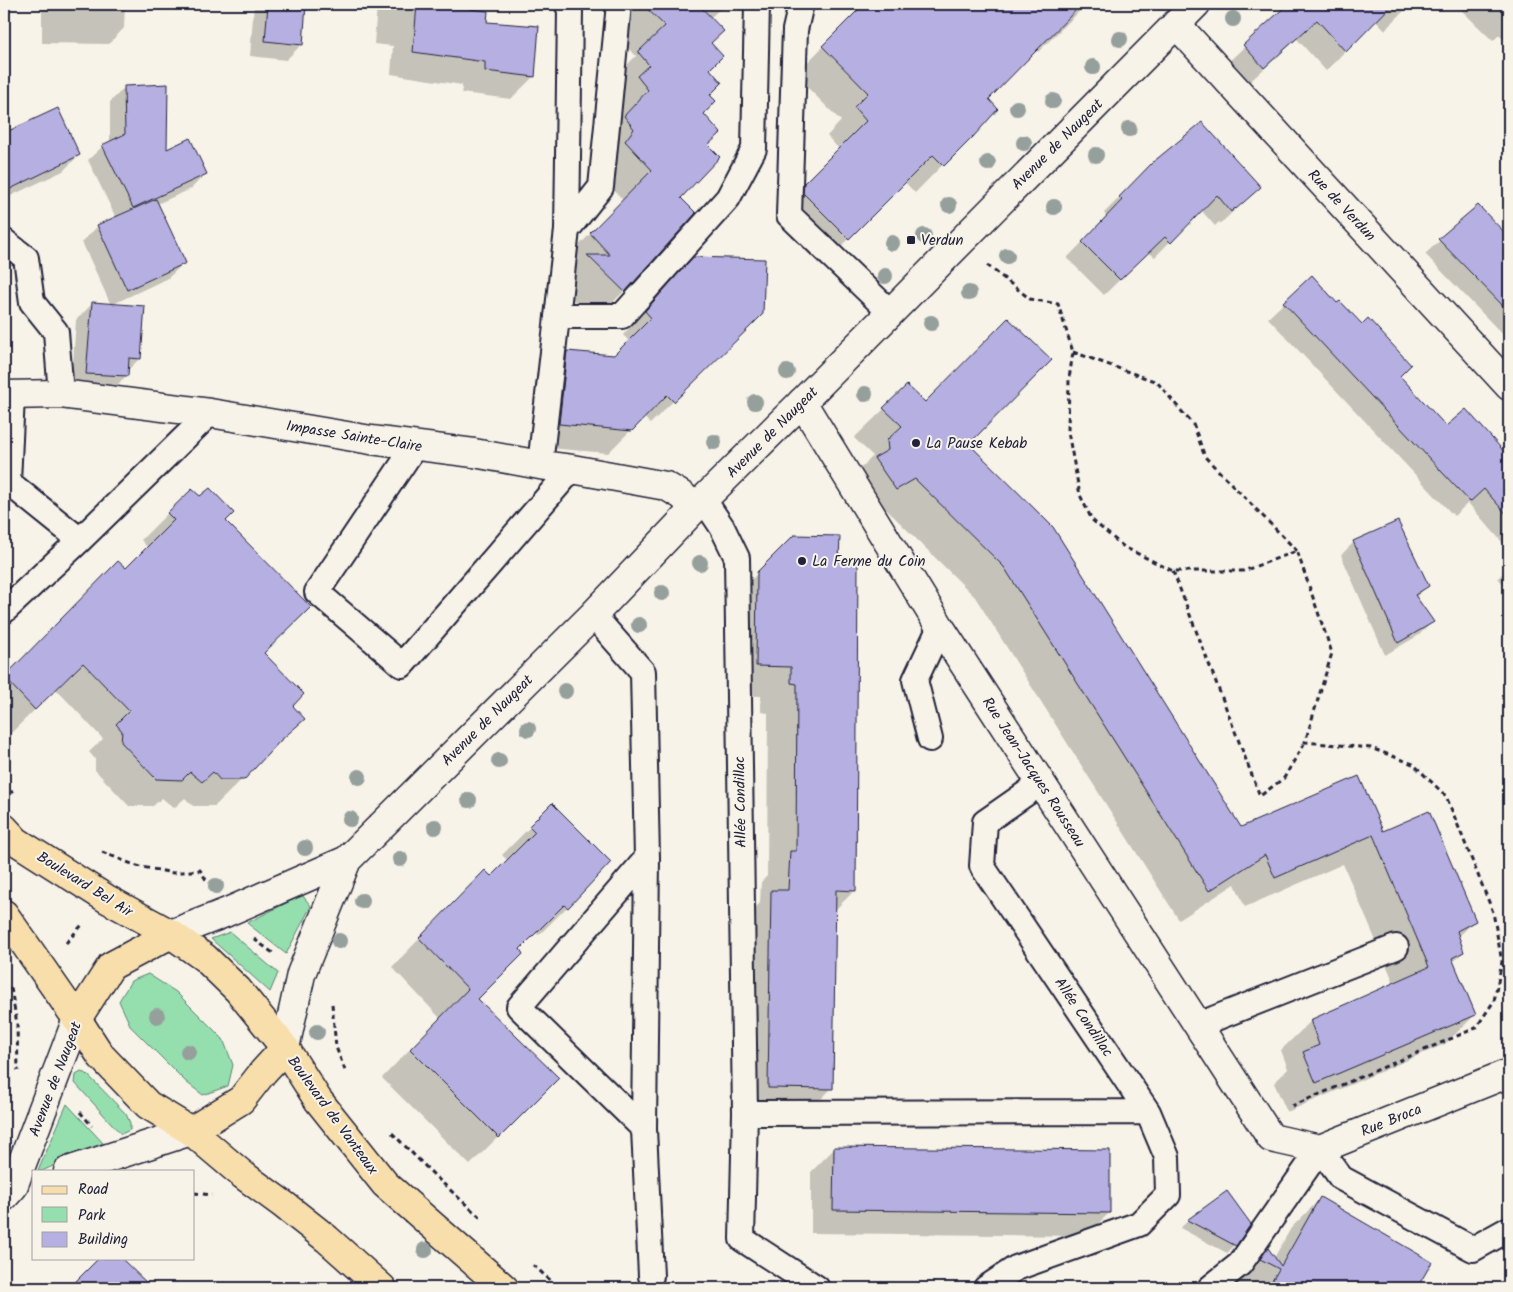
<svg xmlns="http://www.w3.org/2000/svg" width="1513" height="1292" font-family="Kalam,sans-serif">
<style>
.built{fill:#e4dfe6}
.green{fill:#95dfae;stroke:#5c8074}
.shadow{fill:#0003}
.building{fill:#b6afe1;stroke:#22223b}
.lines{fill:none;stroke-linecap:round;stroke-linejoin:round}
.lane-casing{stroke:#22223b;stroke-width:28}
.street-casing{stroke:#22223b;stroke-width:31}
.secondary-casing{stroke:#22223b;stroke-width:31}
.primary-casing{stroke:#22223b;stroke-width:31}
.path{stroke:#22223b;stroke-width:3;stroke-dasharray:5 4;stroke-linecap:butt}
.lane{stroke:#f7f3e8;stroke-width:24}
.street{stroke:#f7f3e8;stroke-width:28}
.secondary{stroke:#f7f3e8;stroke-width:28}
.primary{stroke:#f8deab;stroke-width:28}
.tree{fill:#959f9c}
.poi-dot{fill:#22223b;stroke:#f7f3e8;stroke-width:2}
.labels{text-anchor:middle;stroke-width:4;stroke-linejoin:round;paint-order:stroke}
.street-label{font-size:15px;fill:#22223b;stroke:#f7f3e8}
.poi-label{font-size:15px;fill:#22223b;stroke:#f7f3e8;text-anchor:start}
</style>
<rect width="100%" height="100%" fill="#f7f3e8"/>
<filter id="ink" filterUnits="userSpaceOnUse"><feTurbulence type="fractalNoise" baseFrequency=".02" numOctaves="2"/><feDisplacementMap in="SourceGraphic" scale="10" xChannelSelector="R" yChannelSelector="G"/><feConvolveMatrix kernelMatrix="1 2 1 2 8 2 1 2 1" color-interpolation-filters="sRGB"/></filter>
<g filter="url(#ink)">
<path class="built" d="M 4,984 L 12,1082 L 4,1101 Z"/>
<path class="green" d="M 302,895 L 311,906 L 286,954 L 247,923 Z
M 230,932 L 278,973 L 270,992 L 211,939 Z
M 148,974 L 176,992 L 223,1039 L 233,1065 L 228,1086 L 203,1095 L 186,1082 L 131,1027 L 119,1001 L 131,981 Z
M 81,1072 L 87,1074 L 126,1114 L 130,1123 L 130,1130 L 121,1134 L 75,1083 L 76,1075 Z
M 67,1104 L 103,1143 L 42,1171 L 38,1171 Z"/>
<path class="shadow" d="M 42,4 L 125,4 L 124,28 L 109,44 L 42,43 Z
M 254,4 L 305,4 L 301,45 L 286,60 L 250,56 Z
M 377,4 L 468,4 L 468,10 L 486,23 L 534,76 L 511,99 L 462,93 L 462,85 L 391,74 L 393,46 L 374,44 Z
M 613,4 L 724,5 L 710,18 L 708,95 L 702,114 L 706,145 L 679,198 L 624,291 L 595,321 L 558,285 L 562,263 L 623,200 L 596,172 L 609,83 L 636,56 L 609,30 Z
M 865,4 L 1087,4 L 1038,52 L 1035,49 L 987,99 L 997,109 L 915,193 L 905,182 L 821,266 L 776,222 L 776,212 L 839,149 L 827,136 L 841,121 L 795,75 Z
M 1290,4 L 1300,4 L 1305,9 L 1310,4 L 1411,4 L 1385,30 L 1375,20 L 1326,71 L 1297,39 L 1244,87 L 1224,66 Z
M 1455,4 L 1509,4 L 1509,45 L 1499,35 L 1493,41 Z
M 125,87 L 165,151 L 205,174 L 191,189 L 157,204 L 184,263 L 168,278 L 111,305 L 82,242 L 98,226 L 116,218 L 88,160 L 103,146 L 110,142 L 110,102 Z
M 57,110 L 79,155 L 63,171 L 4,199 L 4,135 Z
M 1138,179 L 1259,187 L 1220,224 L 1219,222 L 1215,226 L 1201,210 L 1155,257 L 1148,252 L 1104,295 L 1067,258 L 1107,217 L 1104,213 Z
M 1478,206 L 1509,238 L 1509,341 L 1425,254 Z
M 694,258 L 762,314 L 650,424 L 644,417 L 608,453 L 536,447 L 544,375 L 567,352 L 614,357 L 629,341 L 623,335 Z
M 1312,277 L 1446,427 L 1466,410 L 1509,459 L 1509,550 L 1468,503 L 1454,516 L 1268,318 Z
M 92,304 L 140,358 L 127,371 L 127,375 L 111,391 L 71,390 L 76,320 Z
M 884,409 L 967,444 L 1240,828 L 1382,832 L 1474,921 L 1458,937 L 1463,952 L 1453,962 L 1475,1015 L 1445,1044 L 1287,1112 L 1274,1083 L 1288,1069 L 1281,1050 L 1311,1021 L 1394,983 L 1343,864 L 1245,907 L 1235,884 L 1179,920 L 975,597 L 885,508 L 866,519 L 858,471 L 873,456 L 854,438 Z
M 168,513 L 224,521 L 263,654 L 291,706 L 303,719 L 215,806 L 193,806 L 185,798 L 174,808 L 162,798 L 153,806 L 129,806 L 95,770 L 95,759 L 89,752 L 103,739 L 56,689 L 8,736 L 4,733 L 4,678 L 91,590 L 126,570 L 148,548 L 141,540 Z
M 795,536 L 837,562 L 855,890 L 834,911 L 832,1088 L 802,1118 L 739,1117 L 741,921 L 760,903 L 761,882 L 767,876 L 768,713 L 761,712 L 761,696 L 727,695 L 728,603 Z
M 1354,542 L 1427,586 L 1415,598 L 1432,622 L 1419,635 L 1385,655 L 1341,555 Z
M 1509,567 L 1509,591 L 1498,578 Z
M 552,805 L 567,907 L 539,935 L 535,933 L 518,950 L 476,999 L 557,1078 L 470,1165 L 382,1078 L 440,1018 L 392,967 L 457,900 L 491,878 L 508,861 L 502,855 Z
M 834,1149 L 1109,1213 L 1086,1236 L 811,1233 L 811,1172 Z
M 1227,1192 L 1235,1245 L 1227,1253 L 1180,1228 L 1188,1221 Z
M 1320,1199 L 1431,1263 L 1416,1288 L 1232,1288 L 1239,1279 L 1268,1250 L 1274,1258 L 1291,1228 Z
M 101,1258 L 120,1258 L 150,1288 L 71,1288 Z
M 1509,1278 L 1509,1288 L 1499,1288 Z"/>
<path class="building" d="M 268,4 L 306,4 L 303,45 L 265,41 Z
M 417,4 L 469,4 L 469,9 L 488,11 L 487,22 L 539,26 L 535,77 L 485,71 L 485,62 L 413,52 Z
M 642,4 L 698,4 L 724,31 L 711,43 L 723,56 L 710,69 L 722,83 L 710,95 L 716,101 L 704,114 L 721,133 L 708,145 L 720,157 L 681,198 L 696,213 L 625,292 L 587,255 L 610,255 L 590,233 L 652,170 L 625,141 L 634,129 L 624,116 L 648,90 L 637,76 L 649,65 L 638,52 L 665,26 Z
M 864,4 L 1082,4 L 989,99 L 998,109 L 973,137 L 944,166 L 933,155 L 849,239 L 803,193 L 804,183 L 866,121 L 854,107 L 868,93 L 822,46 Z
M 1288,4 L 1393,4 L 1346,52 L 1317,20 L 1264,68 L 1243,45 Z
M 168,84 L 167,149 L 190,138 L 207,174 L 133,208 L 102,145 L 125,134 L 124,86 Z
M 58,108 L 80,155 L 4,192 L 4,133 Z
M 1202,122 L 1261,187 L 1236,209 L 1235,208 L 1231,212 L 1217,195 L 1171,243 L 1165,237 L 1120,280 L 1082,242 L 1122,200 L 1119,197 L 1153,162 Z
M 156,199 L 186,263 L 127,290 L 97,225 Z
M 1478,205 L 1509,237 L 1509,312 L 1438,239 Z
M 693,257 L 765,259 L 763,314 L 674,402 L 667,395 L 632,431 L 559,424 L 567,351 L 614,355 L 651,318 L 645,311 Z
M 1312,275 L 1337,303 L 1340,301 L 1362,324 L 1368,318 L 1411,365 L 1400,376 L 1446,426 L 1466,409 L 1509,457 L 1509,517 L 1484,489 L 1470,502 L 1283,302 Z
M 92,302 L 145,306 L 141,359 L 129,358 L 128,376 L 86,374 Z
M 1008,318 L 1052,360 L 969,444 L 1053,527 L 1241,827 L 1359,776 L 1383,831 L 1429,811 L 1476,921 L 1457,931 L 1464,952 L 1452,958 L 1476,1015 L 1316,1083 L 1303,1052 L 1319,1045 L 1310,1020 L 1429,967 L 1373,835 L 1275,878 L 1265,855 L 1209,891 L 1004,567 L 915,479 L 896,490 L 874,458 L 888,450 L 887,440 L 902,426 L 883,408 L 907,385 L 925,402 Z
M 210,488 L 234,513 L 226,521 L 311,607 L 264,653 L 304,694 L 293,706 L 305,719 L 280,741 L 244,780 L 220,780 L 213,772 L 202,782 L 190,772 L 182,780 L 156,779 L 121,742 L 122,731 L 116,724 L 129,711 L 83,663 L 35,710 L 4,677 L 118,561 L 126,568 L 174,520 L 167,513 L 192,489 L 200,496 Z
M 1398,521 L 1429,586 L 1415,595 L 1434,622 L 1398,643 L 1353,541 Z
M 794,535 L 840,536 L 839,561 L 858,563 L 856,891 L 836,890 L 833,1089 L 768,1088 L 771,890 L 788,890 L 790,851 L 796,851 L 797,684 L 791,683 L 791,667 L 756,666 L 757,572 Z
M 552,803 L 611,862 L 568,908 L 564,905 L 520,949 L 523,954 L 478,999 L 559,1078 L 499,1138 L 410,1049 L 468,989 L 419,938 L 485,870 L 491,876 L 535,832 L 529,826 Z
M 834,1147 L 1110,1150 L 1110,1213 L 833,1210 Z
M 1227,1191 L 1251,1224 L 1236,1246 L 1187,1220 Z
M 1320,1197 L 1432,1262 L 1417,1288 L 1268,1288 L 1279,1269 L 1260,1259 L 1268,1248 L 1281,1266 Z
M 99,1258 L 121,1258 L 152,1288 L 69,1288 Z"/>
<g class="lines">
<defs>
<path id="lane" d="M 801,4 L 795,30 L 789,215 L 890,312
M 567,230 L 570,10 L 567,4
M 4,241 L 26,258 L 32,302 L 56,332 L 61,394
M 557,316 L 622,316 L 728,198 L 754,149 L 757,4
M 415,446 L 317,592 L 402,665 L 572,469
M 540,465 L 567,230 L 601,187 L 619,4
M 8,482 L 80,540
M 4,487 L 8,482 L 12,396
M 704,500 L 722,527 L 737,558 L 745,1113 L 1148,1112 L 982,866 L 985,822 L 1041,783
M 4,611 L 80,540 L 210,413
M 593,615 L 643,672 L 647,858 L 644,1129 L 651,1276
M 930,739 L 915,680 L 940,627
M 1198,1025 L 1396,947
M 745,1113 L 742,1239 L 817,1288
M 644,1129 L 519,1007 L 647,858
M 986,1288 L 1016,1268 L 1139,1224 L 1168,1195 L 1167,1157 L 1148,1112
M 1210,1288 L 1240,1264 L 1320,1149 L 1341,1178 L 1473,1249 L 1509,1229"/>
<path id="street" d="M 1176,24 L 1509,386
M 4,395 L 61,394 L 210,413 L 371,440 L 474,453 L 540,465 L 572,469 L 666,486 L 683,496 L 694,509
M 802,402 L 940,627 L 1271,1138 L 1320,1149 L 1509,1073"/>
<path id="secondary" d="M 171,934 L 225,913 L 347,860 L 593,615 L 694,509 L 802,402 L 1196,4
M 285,1048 L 301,974 L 347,860
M 68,1171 L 191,1131
M 4,1197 L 13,1187 L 77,1019"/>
<path id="primary" d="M 4,828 L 16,841 L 107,899 L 171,934 L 205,958 L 238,990 L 285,1048 L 318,1100 L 385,1184 L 504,1288
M 4,914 L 77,1019 L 101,1056 L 148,1105 L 191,1131 L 243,1175 L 284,1205 L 327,1239 L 382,1288
M 77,1019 L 111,966 L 171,934
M 191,1131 L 241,1100 L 263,1072 L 285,1048"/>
</defs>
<use href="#lane" class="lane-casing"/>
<use href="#street" class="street-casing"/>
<use href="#secondary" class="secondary-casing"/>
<use href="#primary" class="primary-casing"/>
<path class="path" d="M 987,265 L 1030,299 L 1058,304 L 1073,352 L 1069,379 L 1068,432 L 1080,495 L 1092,520 L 1124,547 L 1173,571 L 1243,571 L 1297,551 L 1332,653 L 1305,742 L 1371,748 L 1413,764 L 1446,796 L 1493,912 L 1502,962 L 1494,1001 L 1476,1028 L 1292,1106
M 1073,352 L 1157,382 L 1194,426 L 1205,457 L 1297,551
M 1173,571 L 1260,796 L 1284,778 L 1305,742
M 4,785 L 13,793
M 102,852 L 137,866 L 173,873 L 200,870 L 208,883
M 254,939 L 273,953
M 66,943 L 82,925
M 11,988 L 17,1024 L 18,1071
M 332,1004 L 336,1047 L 346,1073
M 80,1112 L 92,1126
M 392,1133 L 436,1177 L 483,1220
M 194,1193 L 212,1195
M 533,1265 L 559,1288"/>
<use href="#lane" class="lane"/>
<use href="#street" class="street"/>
<use href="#secondary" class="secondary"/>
<use href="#primary" class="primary"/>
</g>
<g class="tree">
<circle cx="1233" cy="19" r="8"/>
<circle cx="1120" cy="39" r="8"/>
<circle cx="1093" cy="67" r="8"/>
<circle cx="1053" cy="101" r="8"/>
<circle cx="1017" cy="108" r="8"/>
<circle cx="1129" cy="129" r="8"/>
<circle cx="1024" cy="143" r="8"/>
<circle cx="1096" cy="155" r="8"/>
<circle cx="988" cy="163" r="8"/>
<circle cx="949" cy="205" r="8"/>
<circle cx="1054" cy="207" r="8"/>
<circle cx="924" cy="236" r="8"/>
<circle cx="892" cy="243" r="8"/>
<circle cx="1007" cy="256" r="8"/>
<circle cx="885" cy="276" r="8"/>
<circle cx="969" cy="293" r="8"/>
<circle cx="931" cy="323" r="8"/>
<circle cx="787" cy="372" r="8"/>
<circle cx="865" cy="394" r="8"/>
<circle cx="755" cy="402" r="8"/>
<circle cx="714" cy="442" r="8"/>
<circle cx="700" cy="563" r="8"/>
<circle cx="662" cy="593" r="8"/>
<circle cx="639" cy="625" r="8"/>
<circle cx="565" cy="691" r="8"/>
<circle cx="528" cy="729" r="8"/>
<circle cx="499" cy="761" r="8"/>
<circle cx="359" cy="777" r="8"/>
<circle cx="469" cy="800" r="8"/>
<circle cx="350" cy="819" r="8"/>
<circle cx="435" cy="827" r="8"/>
<circle cx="305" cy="848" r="8"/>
<circle cx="400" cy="859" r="8"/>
<circle cx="216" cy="886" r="8"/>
<circle cx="362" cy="901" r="8"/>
<circle cx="339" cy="941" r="8"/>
<circle cx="157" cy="1016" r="8"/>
<circle cx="317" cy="1032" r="8"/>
<circle cx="188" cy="1052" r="8"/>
<circle cx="425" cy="1250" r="8"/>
</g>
</g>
<g class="poi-dot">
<rect x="906" y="235" width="10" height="10" rx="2.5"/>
<circle cx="916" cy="443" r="5"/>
<circle cx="802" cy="561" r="5"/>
</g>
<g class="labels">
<g class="street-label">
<text transform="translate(1057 144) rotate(-45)" y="5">Avenue de Naugeat</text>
<text transform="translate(1342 205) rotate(47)" y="5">Rue de Verdun</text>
<text transform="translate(772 432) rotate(-45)" y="5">Avenue de Naugeat</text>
<text transform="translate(354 436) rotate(9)" y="5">Impasse Sainte-Claire</text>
<text transform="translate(487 720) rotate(-45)" y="5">Avenue de Naugeat</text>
<text transform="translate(1034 772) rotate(57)" y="5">Rue Jean-Jacques Rousseau</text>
<text transform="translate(740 802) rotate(-91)" y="5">Allée Condillac</text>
<text transform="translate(85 884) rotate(32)" y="5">Boulevard Bel Air</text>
<text transform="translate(1084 1017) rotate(56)" y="5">Allée Condillac</text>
<text transform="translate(55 1079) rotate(-69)" y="5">Avenue de Naugeat</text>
<text transform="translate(333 1115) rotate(54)" y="5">Boulevard de Vanteaux</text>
<text transform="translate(1391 1120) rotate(-22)" y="5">Rue Broca</text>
</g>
<g class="poi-label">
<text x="921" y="245">Verdun</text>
<text x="926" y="448">La Pause Kebab</text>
<text x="812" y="566">La Ferme du Coin</text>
</g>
</g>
<rect width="1513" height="1292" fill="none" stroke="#f7f3e8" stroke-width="20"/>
<rect x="10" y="10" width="1493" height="1272" fill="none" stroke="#22223b" stroke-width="2" filter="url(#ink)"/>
<rect x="32" y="1170" width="162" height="90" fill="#f7f3e8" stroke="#a29fa3"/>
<rect x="42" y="1186" width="25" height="8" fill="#f8deab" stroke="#a29fa3"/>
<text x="78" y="1194" font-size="15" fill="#22223b">Road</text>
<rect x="42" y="1207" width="25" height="15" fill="#95dfae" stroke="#a29fa3"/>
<text x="78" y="1220" font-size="15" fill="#22223b">Park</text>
<rect x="42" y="1232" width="25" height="15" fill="#b6afe1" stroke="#a29fa3"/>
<text x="78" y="1244" font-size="15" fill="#22223b">Building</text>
</svg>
